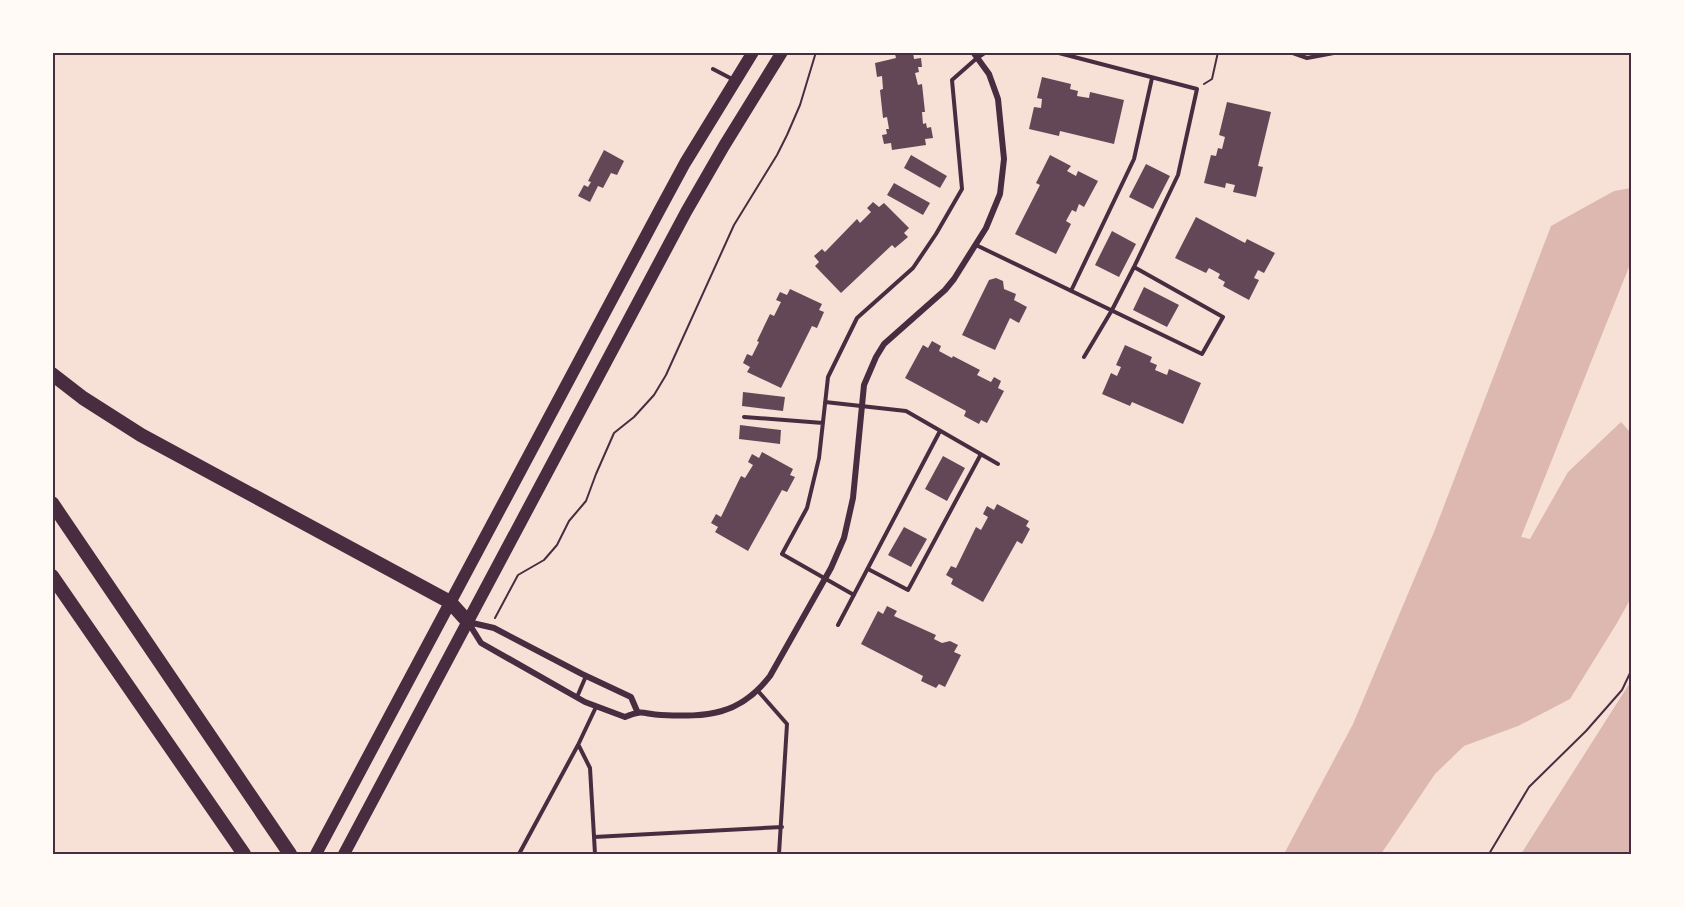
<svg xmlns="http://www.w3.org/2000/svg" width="1684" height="907" font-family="'Roboto Condensed',sans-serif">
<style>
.water{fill:#dcb8b0}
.building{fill:#644757}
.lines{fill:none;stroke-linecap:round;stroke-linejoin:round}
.path{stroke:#4a2c40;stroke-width:2}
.service{stroke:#4a2c40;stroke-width:4}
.minor{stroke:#4a2c40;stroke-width:6}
.primary{stroke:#4a2c40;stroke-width:12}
.motorway{stroke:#4a2c40;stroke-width:14}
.neatline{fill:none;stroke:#4a2c40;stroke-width:2}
</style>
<rect width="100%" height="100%" fill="#f7e1d7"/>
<path class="water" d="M 1631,188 L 1631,262 L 1521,537 L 1530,539 L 1568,472 L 1621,422 L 1631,433 L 1631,598 L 1617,623 L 1570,699 L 1518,726 L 1464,746 L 1435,774 L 1381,854 L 1284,854 L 1353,724 L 1434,532 L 1551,226 L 1614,191 Z
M 1631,681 L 1631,854 L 1521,854 Z"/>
<path class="building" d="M 913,52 L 914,59 L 921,58 L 922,67 L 918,67 L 919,72 L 915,73 L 918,85 L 922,84 L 925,112 L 922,112 L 923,124 L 926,123 L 927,128 L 931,127 L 933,138 L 925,139 L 926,145 L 892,150 L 891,143 L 884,144 L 882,135 L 887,134 L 886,129 L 889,129 L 887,117 L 883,118 L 880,90 L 883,89 L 882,76 L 877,77 L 875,63 L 896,58 L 895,54 Z
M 1042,77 L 1071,84 L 1070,89 L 1078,91 L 1077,96 L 1089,98 L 1090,92 L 1124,100 L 1114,144 L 1060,131 L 1059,136 L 1029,129 L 1034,107 L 1041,108 L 1042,99 L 1037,98 Z
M 1227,102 L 1271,112 L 1258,166 L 1263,167 L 1256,197 L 1233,192 L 1235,185 L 1226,183 L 1225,188 L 1204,183 L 1211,155 L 1216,156 L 1218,148 L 1222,149 L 1225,137 L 1219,135 Z
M 604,150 L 624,161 L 617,175 L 611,173 L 603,188 L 598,186 L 590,202 L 578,196 L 584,185 L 588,187 L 591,182 L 588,181 Z
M 911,155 L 947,176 L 940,188 L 904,168 Z
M 1050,155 L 1071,166 L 1067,171 L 1076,176 L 1078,171 L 1098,181 L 1084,207 L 1079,204 L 1076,212 L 1072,210 L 1066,221 L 1071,224 L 1056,254 L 1015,234 L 1040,185 L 1036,183 Z
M 1146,164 L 1170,176 L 1153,209 L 1129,197 Z
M 894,183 L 930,203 L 923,215 L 887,195 Z
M 873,202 L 879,207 L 884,203 L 909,228 L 904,233 L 908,237 L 895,248 L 892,245 L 841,293 L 815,266 L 819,262 L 814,256 L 822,249 L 825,252 L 857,219 L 860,223 L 871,212 L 867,208 Z
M 1196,217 L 1245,243 L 1247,239 L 1275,253 L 1264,273 L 1258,270 L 1254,278 L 1259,280 L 1249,300 L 1223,286 L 1225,282 L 1218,278 L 1220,274 L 1209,268 L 1206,273 L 1175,258 Z
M 1112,231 L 1136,244 L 1119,277 L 1095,265 Z
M 996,278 L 1003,281 L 1004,289 L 1016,294 L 1014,300 L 1027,307 L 1019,323 L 1010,318 L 995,350 L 962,335 L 989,280 Z
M 1144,287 L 1179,305 L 1167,327 L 1133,310 Z
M 790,289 L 822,304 L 819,310 L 824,312 L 817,328 L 812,326 L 781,388 L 747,372 L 750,367 L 743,363 L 747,354 L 752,356 L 759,342 L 757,341 L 770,314 L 774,316 L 781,302 L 776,300 L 780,292 L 787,295 Z
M 932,341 L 941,346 L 939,351 L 952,358 L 953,356 L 980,370 L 977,375 L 991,382 L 994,377 L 1001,381 L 998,388 L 1004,391 L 987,423 L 981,420 L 979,424 L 964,416 L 966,411 L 905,378 L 923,345 L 928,348 Z
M 1125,345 L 1152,357 L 1150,362 L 1157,365 L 1155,370 L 1167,375 L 1169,369 L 1201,383 L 1183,424 L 1132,402 L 1130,406 L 1102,394 L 1111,373 L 1117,376 L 1121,367 L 1116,365 Z
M 743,392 L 785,397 L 783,411 L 742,406 Z
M 740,425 L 781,430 L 780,444 L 739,439 Z
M 762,452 L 793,469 L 790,475 L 795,477 L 787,492 L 782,490 L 748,551 L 715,532 L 718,527 L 711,523 L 716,514 L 721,517 L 741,476 L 745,478 L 753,465 L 748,462 L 752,454 L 759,458 Z
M 943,456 L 965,468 L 947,501 L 925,489 Z
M 997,504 L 1029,521 L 1026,526 L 1030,529 L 1022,544 L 1017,541 L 983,602 L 951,584 L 953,579 L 946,575 L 951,566 L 956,568 L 976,527 L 981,530 L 988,517 L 983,514 L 987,506 L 994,510 Z
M 904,527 L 927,539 L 911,567 L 888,555 Z
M 887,606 L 897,611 L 894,616 L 936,635 L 934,639 L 942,643 L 950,641 L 958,645 L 954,652 L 961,655 L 945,687 L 939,684 L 936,688 L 921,681 L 923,676 L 861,644 L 878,611 L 883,614 Z"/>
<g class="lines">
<path class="path" d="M 1204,84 L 1212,79 L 1218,52
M 495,618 L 518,575 L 544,560 L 557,545 L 569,521 L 586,501 L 596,474 L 614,433 L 634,417 L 654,395 L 666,375 L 734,225 L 777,155 L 787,135 L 800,105 L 816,52
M 1489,854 L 1529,787 L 1586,731 L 1622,690 L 1632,669"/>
<path class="service" d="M 1290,52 L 1307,58 L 1339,52
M 713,69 L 734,80
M 976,245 L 1202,354 L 1223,317 L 1134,267 L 1178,175 L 1197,89 L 1055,52
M 1071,291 L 1134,159 L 1152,78
M 1084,357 L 1112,310 L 1134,267
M 825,402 L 906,411 L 998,464
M 744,417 L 823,423
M 868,569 L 908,590 L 981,454
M 854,595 L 782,554 L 807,508 L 819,458 L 828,377 L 857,318 L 913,268 L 936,234 L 962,189 L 952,80 L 977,58 L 986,52
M 838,625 L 940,431
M 758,691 L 787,724 L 779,854
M 577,697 L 586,676
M 579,746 L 590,768 L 595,854
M 594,837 L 782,827
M 519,854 L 578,745 L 596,707"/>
<path class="minor" d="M 468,622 L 481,643 L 585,702 L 625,717 C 643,709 643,714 661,715 C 707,717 739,716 770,676 L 831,568 L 844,538 L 853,498 L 864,385 L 876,357 L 884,344 L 945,290 L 954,279 L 986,228 L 1000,194 L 1004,159 L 998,99 L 989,74 L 973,52
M 468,622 L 494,628 L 582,674 L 631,697 L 637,711"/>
<path class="primary" d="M 316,854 L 658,213 L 685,163 L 753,52
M 344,854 L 686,212 L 724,146 L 782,52"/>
<path class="motorway" d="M 52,374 L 83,398 L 141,435 L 450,602 L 468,622
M 52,503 L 290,854
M 52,576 L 244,854"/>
</g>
<rect width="1684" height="907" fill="none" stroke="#fffaf5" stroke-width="108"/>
<rect x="54" y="54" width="1576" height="799" class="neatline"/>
</svg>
